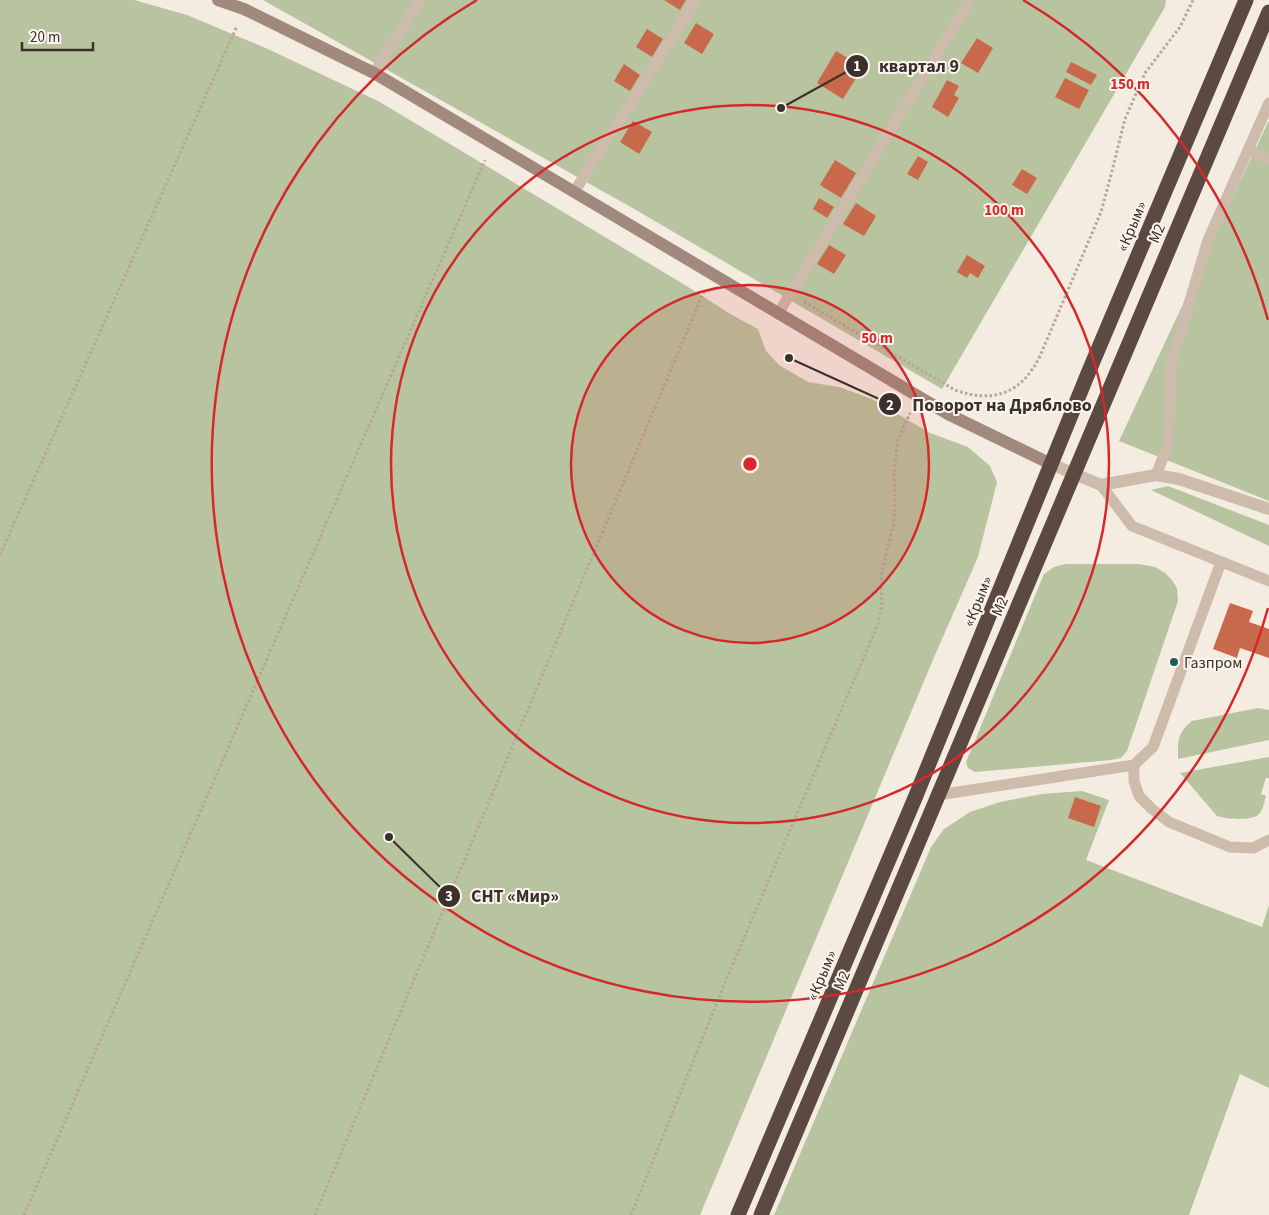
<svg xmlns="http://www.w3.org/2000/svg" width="1269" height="1215" font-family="'Source Sans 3',sans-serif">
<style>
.green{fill:#b8c4a0}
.building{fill:#c8694b}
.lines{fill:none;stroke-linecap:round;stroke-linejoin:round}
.path{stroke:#b9a596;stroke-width:3;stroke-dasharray:2.5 2.5;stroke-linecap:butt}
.lane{stroke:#cdbbac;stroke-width:11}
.street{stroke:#cdbbac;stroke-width:12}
.secondary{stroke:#a18a7d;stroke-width:12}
.highway{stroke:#5c4a42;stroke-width:15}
.ring{fill:none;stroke:#d62828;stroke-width:2.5}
.poi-dot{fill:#1f5a5e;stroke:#fbf5ee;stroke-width:2}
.labels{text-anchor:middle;stroke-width:4;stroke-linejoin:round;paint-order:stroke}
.street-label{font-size:16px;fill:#3b302b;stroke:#fbf5ee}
.poi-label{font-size:16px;fill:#3b302b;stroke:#fbf5ee;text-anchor:start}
.centre{fill:#d62828;stroke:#fbf5ee;stroke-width:2.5}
.ring-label{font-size:15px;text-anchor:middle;font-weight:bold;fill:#d62828;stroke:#fbf5ee;stroke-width:4;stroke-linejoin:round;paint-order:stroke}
.leader{fill:none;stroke:#3b302b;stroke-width:2}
.callout-dot{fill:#3b302b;stroke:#fbf5ee;stroke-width:2}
.mark-label{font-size:15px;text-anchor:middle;font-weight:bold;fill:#fff}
.callout-label{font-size:18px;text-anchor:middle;font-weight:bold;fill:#3b302b;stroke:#fbf5ee;stroke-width:4;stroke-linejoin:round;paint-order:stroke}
</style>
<rect width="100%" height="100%" fill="#f4ebe1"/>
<path class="green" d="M 0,0 L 134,0 L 187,15 L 268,49 L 378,101 L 685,285 L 732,315 L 758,329 L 766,351 L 779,365 L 808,382 L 839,387 L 872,399 L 930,433 L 968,447 L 990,466 L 997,482 L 978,557 L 935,655 L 700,1215 L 0,1215 Z
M 263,0 L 1166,0 L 1165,7 L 942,389 L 636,210 Z
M 1269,120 L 1269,501 L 1119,441 Z
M 1168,486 L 1269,525 L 1269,546 L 1151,490 Z
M 1065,564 L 1138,564 L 1155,567 L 1165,573 L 1172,580 L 1177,588 L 1178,601 L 1127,751 L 1121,758 L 1111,760 L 975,772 L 968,768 L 966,762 L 1044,574 L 1054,567 Z
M 1258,708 L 1269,710 L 1269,740 L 1178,759 C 1178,741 1177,733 1192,721 Z
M 1269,757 L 1269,778 L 1266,778 L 1261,794 L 1266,796 C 1264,802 1263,811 1258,815 C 1250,821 1225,819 1217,816 L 1180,773 Z
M 1082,791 L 1109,800 L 1086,860 L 1262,927 L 1269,905 L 1269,1088 L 1240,1074 L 1189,1215 L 774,1215 L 931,847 L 944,829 L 970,812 L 1000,802 L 1042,794 Z"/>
<path class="building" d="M 664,0 L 686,0 L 680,10 Z
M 696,23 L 714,34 L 702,54 L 684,43 Z
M 647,29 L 663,39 L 652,57 L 636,47 Z
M 977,38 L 993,48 L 978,73 L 961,63 Z
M 836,51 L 863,67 L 843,99 L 817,83 Z
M 1071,62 L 1097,75 L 1091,85 L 1066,72 Z
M 624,64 L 640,75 L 630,91 L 614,81 Z
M 1065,78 L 1089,90 L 1079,109 L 1055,97 Z
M 947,80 L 959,86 L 954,95 L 959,98 L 948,117 L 932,107 Z
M 633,121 L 652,132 L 639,154 L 620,142 Z
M 918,156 L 928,162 L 918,180 L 907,174 Z
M 835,160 L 856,173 L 841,198 L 820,185 Z
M 1022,169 L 1037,178 L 1027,194 L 1012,185 Z
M 819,198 L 834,207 L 827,218 L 813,209 Z
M 856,203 L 876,216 L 864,236 L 843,224 Z
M 829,245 L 846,255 L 834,274 L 817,264 Z
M 967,255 L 985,266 L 978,278 L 970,273 L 967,278 L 957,272 Z
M 1230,603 L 1253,611 L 1249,622 L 1269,629 L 1269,658 L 1240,648 L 1237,658 L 1213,649 Z
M 1075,797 L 1101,806 L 1094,827 L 1068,818 Z"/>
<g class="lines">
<path class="path" d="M 804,302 L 955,390 C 994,404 1022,393 1040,356 L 1101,212 L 1111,175 L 1125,119 L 1145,73 L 1180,27 L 1193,0
M 0,555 L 237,26
M 24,1215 L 485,160
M 315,1215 L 704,291
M 631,1215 L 724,985 L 878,624 L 882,604 L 881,583 L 882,572 L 894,522 L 895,500 L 894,476 L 897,442 L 910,413"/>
<path class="lane" d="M 374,73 L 420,0
M 1248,150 L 1269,160
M 574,192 L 696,0
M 778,314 L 970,0
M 1156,475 L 1168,445 L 1172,361 L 1208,240 L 1269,103
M 1101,485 L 1132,526 L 1269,581
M 1221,562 L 1153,747 L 1134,765 L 1134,781 L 1139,796 L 1152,809 L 1169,822 L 1230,847 L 1253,848 L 1269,840
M 938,795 L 1134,765"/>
<path class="street" d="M 1051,464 L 1101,485 L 1156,475 L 1179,479 L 1269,509"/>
<path class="secondary" d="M 218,0 L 244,9 L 374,73 L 948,414 L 1051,464"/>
<path class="highway" d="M 738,1215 L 915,798 L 1089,371 L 1246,0
M 761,1215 L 1269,12"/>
</g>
<circle cx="750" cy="464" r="179" fill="#d62828" fill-opacity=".12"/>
<g class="ring">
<circle cx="750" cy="464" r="179"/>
<circle cx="750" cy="464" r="359"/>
<path d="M1268 608A538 538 0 1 1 477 0M1023 0A538 538 0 0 1 1268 320"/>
</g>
<circle class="poi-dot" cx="1174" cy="662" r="5"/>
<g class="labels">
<g class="street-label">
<text transform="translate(1131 226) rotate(-67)" y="6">«Крым»</text>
<text transform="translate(1156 233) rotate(-67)" y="6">М2</text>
<text transform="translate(977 601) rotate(-68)" y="6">«Крым»</text>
<text transform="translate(999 606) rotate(-67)" y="6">М2</text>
<text transform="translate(821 975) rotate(-67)" y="6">«Крым»</text>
<text transform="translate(841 980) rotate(-67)" y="6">М2</text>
</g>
<g class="poi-label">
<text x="1184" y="668">Газпром</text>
</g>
</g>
<circle cx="750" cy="464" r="8" class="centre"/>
<g class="ring-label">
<text x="1130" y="89">150 m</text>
<text x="1004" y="215">100 m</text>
<text x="877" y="343">50 m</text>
</g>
<path class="leader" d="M781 108L857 66M789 358L890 404M389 837L449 896"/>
<g class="callout-dot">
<circle cx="781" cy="108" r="5"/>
<circle cx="789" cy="358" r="5"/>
<circle cx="389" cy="837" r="5"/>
<circle cx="857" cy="66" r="12"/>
<circle cx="890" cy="404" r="12"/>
<circle cx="449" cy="896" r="12"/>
</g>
<g class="mark-label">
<text x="857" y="71">1</text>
<text x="890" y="410">2</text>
<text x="449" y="901">3</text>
</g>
<g class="callout-label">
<text x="919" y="72">квартал 9</text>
<text x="1002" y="411">Поворот на Дряблово</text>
<text x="515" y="902">СНТ «Мир»</text>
</g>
<path d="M22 42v8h71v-8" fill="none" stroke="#3b302b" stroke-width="2.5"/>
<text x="30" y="42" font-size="15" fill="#3b302b" stroke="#fbf5ee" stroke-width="4" paint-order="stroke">20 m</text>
</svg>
